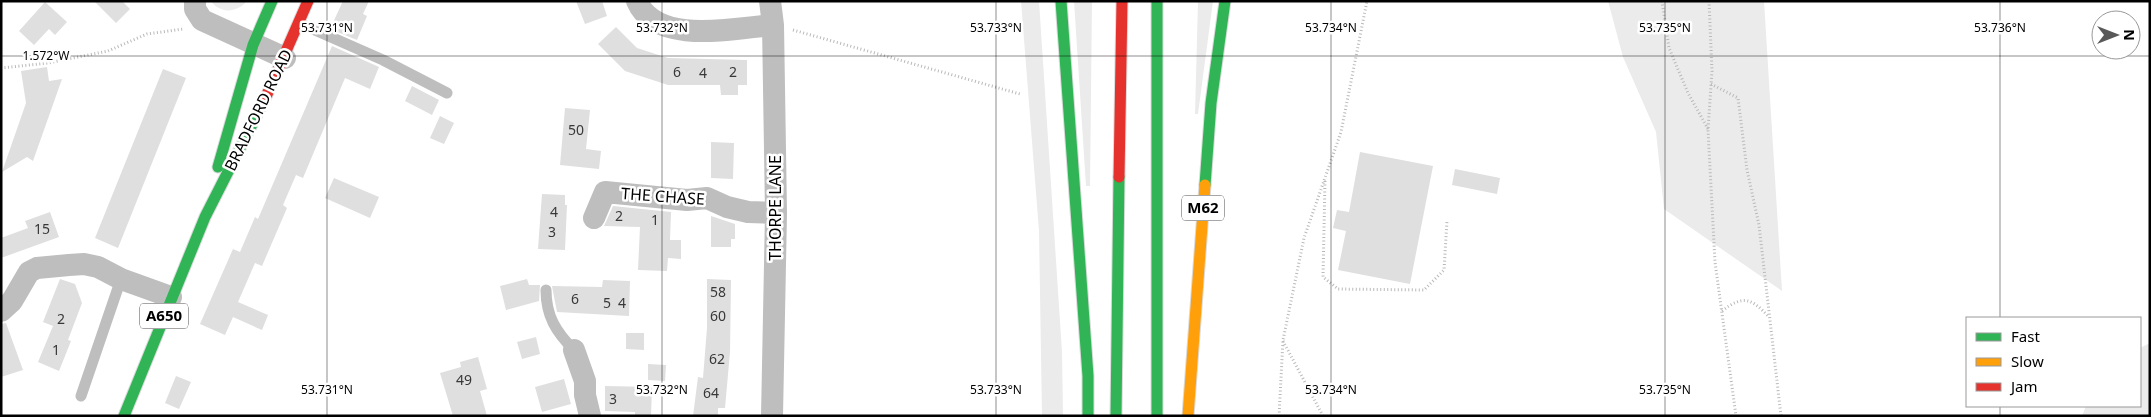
<svg xmlns="http://www.w3.org/2000/svg" width="2151" height="417" font-family="'Noto Sans',sans-serif">
<style>
.green{fill:#ebebeb}
.building{fill:#dfdfdf}
.lines{fill:none;stroke-linecap:round;stroke-linejoin:round}
.fast-casing{stroke:#dbdbdb;stroke-width:13}
.slow-casing{stroke:#dbdbdb;stroke-width:13}
.jam-casing{stroke:#dbdbdb;stroke-width:13}
.path{stroke:#b9b9b9;stroke-width:3;stroke-dasharray:1 2.5;stroke-linecap:butt}
.lane{stroke:#bebebe;stroke-width:11}
.street{stroke:#bebebe;stroke-width:22}
.fast{stroke:#30b455;stroke-width:11}
.slow{stroke:#ff9f0a;stroke-width:11}
.jam{stroke:#e5322d;stroke-width:11}
.ticks{fill:none;stroke:#000;stroke-width:1;stroke-opacity:0.45}
.labels{text-anchor:middle;stroke-width:5;stroke-linejoin:round;paint-order:stroke}
.number-label{font-size:14px;fill:#383838}
.shield{fill:#fff;stroke:#4c4c4c;stroke-width:1}
.shield-label{font-size:15px;font-weight:bold;fill:#000}
.street-label{font-size:16px;fill:#000;stroke:#fff}
.ticks-label{font-size:12px;text-anchor:middle;fill:#000;stroke:#fff;stroke-width:5;stroke-linejoin:round;paint-order:stroke}
</style>
<rect width="100%" height="100%" fill="#fff"/>
<path class="green" d="M 211,1 L 247,1 C 237,13 220,14 211,1 Z
M 1021,1 L 1039,1 L 1062,352 L 1063,416 L 1042,416 L 1039,231 Z
M 1074,1 L 1092,1 L 1090,186 L 1086,186 Z
M 1198,1 L 1213,1 L 1198,114 L 1195,114 Z
M 1608,1 L 1764,1 L 1782,291 L 1664,209 L 1656,132 L 1623,57 Z
M 2150,343 L 2150,416 L 2082,416 L 2086,406 L 2140,406 L 2140,348 Z"/>
<path class="building" d="M 94,1 L 122,1 L 130,9 L 116,23 Z
M 343,1 L 369,1 L 363,14 L 367,16 L 357,40 L 330,29 Z
M 576,1 L 602,1 L 607,16 L 585,24 Z
M 45,2 L 67,22 L 55,35 L 49,29 L 34,45 L 19,31 Z
M 616,27 L 637,48 L 668,58 L 747,60 L 747,85 L 738,85 L 738,95 L 721,95 L 720,85 L 668,85 L 625,71 L 598,44 Z
M 332,46 L 379,67 L 370,89 L 345,78 L 303,178 L 296,175 L 283,205 L 287,208 L 262,266 L 255,263 L 238,302 L 268,315 L 262,330 L 233,317 L 225,335 L 200,324 L 233,249 L 240,252 L 255,217 L 258,219 Z
M 47,67 L 49,81 L 62,79 L 33,161 L 27,157 L 2,172 L 26,103 L 21,71 Z
M 163,69 L 186,78 L 118,248 L 95,238 Z
M 412,86 L 439,100 L 432,115 L 405,101 Z
M 565,108 L 590,110 L 586,149 L 601,151 L 599,169 L 560,165 Z
M 440,116 L 454,123 L 444,144 L 430,138 Z
M 711,142 L 734,143 L 733,179 L 711,178 Z
M 1360,152 L 1433,166 L 1410,284 L 1338,270 L 1346,231 L 1333,228 L 1337,210 L 1349,212 Z
M 1455,169 L 1500,178 L 1497,194 L 1452,185 Z
M 334,178 L 379,197 L 370,218 L 325,198 Z
M 542,194 L 565,195 L 565,205 L 567,205 L 565,250 L 538,249 Z
M 613,206 L 671,212 L 670,240 L 681,240 L 681,259 L 668,258 L 667,271 L 638,270 L 640,227 L 604,226 Z
M 50,212 L 59,237 L 1,258 L 1,238 L 28,228 L 25,221 Z
M 711,216 L 735,224 L 735,239 L 731,239 L 731,247 L 711,247 Z
M 60,279 L 75,284 L 82,303 L 68,340 L 71,341 L 59,371 L 38,362 L 53,326 L 43,322 Z
M 527,279 L 529,285 L 540,285 L 539,301 L 506,310 L 500,286 Z
M 707,279 L 731,280 L 730,352 L 725,408 L 718,408 L 718,416 L 693,416 L 698,377 L 703,378 L 707,328 Z
M 603,280 L 630,281 L 629,316 L 557,312 L 552,286 L 602,287 Z
M 6,323 L 23,370 L 1,377 L 1,324 Z
M 626,333 L 644,333 L 644,350 L 626,349 Z
M 536,337 L 540,354 L 522,359 L 517,342 Z
M 478,357 L 487,389 L 480,391 L 487,416 L 453,416 L 440,373 L 461,367 L 460,362 Z
M 648,364 L 666,365 L 665,381 L 648,380 Z
M 176,376 L 191,382 L 179,409 L 165,403 Z
M 564,379 L 571,404 L 542,412 L 535,387 Z
M 605,386 L 652,387 L 651,416 L 635,416 L 635,412 L 605,411 Z"/>
<g class="lines">
<defs>
<path id="fast" d="M 1061,1 L 1088,376 L 1088,416
M 1157,1 L 1157,416
M 218,167 L 253,45 L 272,1
M 1205,185 L 1211,103 L 1225,1
M 124,416 L 205,217 L 265,99
M 1116,416 L 1119,177"/>
<path id="slow" d="M 1188,416 L 1205,185"/>
<path id="jam" d="M 265,99 L 308,1
M 1119,177 L 1122,1"/>
</defs>
<use href="#fast" class="fast-casing"/>
<use href="#slow" class="slow-casing"/>
<use href="#jam" class="jam-casing"/>
<path class="path" d="M 1662,1 L 1669,48 L 1688,93 L 1708,129
M 1709,1 L 1712,71 L 1708,130 L 1715,262 L 1736,416
M 793,30 L 1020,94
M 1,68 L 48,63 L 108,51 L 147,34 L 183,29
M 1711,84 L 1738,98 L 1747,170 L 1759,225 L 1781,416
M 1325,181 L 1323,277 L 1338,289 L 1424,290 L 1444,270 L 1447,221
M 1722,311 C 1744,294 1752,299 1769,317
M 1283,341 L 1323,416
M 1279,416 L 1283,340 L 1304,238 L 1341,132 L 1367,1"/>
<path class="lane" d="M 299,23 L 383,60 L 447,93
M 546,290 C 546,316 556,332 574,350
M 81,396 L 121,279"/>
<path class="street" d="M 195,1 L 195,9 L 202,20 L 285,58
M 637,1 C 656,46 735,28 773,25
M 770,1 L 773,25 L 776,213 L 772,416
M 594,218 L 605,192 L 687,200 L 707,198 L 727,207 L 748,212 L 776,213
M 1,311 L 12,301 L 29,272 L 37,268 L 69,265 L 84,264 L 98,267 L 121,279 L 171,297
M 574,350 L 585,381 L 585,395 L 590,416"/>
<use href="#fast" class="fast"/>
<use href="#slow" class="slow"/>
<use href="#jam" class="jam"/>
</g>
<path class="ticks" d="M 327,1 L 327,416M 662,1 L 662,416M 996,1 L 996,416M 1331,1 L 1331,416M 1665,1 L 1665,416M 2000,1 L 2000,318M 1,56 L 2150,56M 2000,406 L 2000,416"/>
<g class="labels">
<g class="number-label">
<text x="677" y="77">6</text>
<text x="733" y="77">2</text>
<text x="703" y="78">4</text>
<text x="576" y="135">50</text>
<text x="554" y="217">4</text>
<text x="619" y="221">2</text>
<text x="655" y="225">1</text>
<text x="42" y="234">15</text>
<text x="552" y="237">3</text>
<text x="718" y="297">58</text>
<text x="575" y="304">6</text>
<text x="607" y="308">5</text>
<text x="622" y="308">4</text>
<text x="718" y="321">60</text>
<text x="61" y="324">2</text>
<text x="56" y="355">1</text>
<text x="717" y="364">62</text>
<text x="464" y="385">49</text>
<text x="711" y="398">64</text>
<text x="613" y="404">3</text>
</g>
<g class="shield">
<rect x="1182" y="195.5" width="42" height="25" rx="4"/>
<rect x="140" y="303.5" width="48" height="25" rx="4"/>
</g>
<g class="shield-label">
<text x="1203" y="213">M62</text>
<text x="164" y="321">A650</text>
</g>
<g class="street-label">
<text transform="translate(258 110) rotate(-64)" y="6">BRADFORD ROAD</text>
<text transform="translate(663 196) rotate(4)" y="6">THE CHASE</text>
<text transform="translate(775 208) rotate(-90)" y="6">THORPE LANE</text>
</g>
</g>
<g class="ticks-label">
<text x="327" y="32">53.731°N</text>
<text x="662" y="32">53.732°N</text>
<text x="996" y="32">53.733°N</text>
<text x="1331" y="32">53.734°N</text>
<text x="1665" y="32">53.735°N</text>
<text x="2000" y="32">53.736°N</text>
<text x="46" y="60">1.572°W</text>
<text x="327" y="394">53.731°N</text>
<text x="662" y="394">53.732°N</text>
<text x="996" y="394">53.733°N</text>
<text x="1331" y="394">53.734°N</text>
<text x="1665" y="394">53.735°N</text>
</g>
<rect width="2151" height="417" fill="none" stroke="#000000" stroke-width="5"/>
<rect x="1966" y="317" width="175" height="90" fill="#ffffff" stroke="#999999"/>
<rect x="1976" y="333" width="25" height="8" fill="#30b455" stroke="#999999"/>
<text x="2011" y="342" font-size="15" fill="#000000">Fast</text>
<rect x="1976" y="358" width="25" height="8" fill="#ff9f0a" stroke="#999999"/>
<text x="2011" y="367" font-size="15" fill="#000000">Slow</text>
<rect x="1976" y="383" width="25" height="8" fill="#e5322d" stroke="#999999"/>
<text x="2011" y="392" font-size="15" fill="#000000">Jam</text>
<g transform="translate(2116 35) rotate(90)"><circle r="24" fill="#ffffff" stroke="#999999"/>
<path d="M0-4L9 19L0 12L-9 19Z" fill="#595959"/>
<text y="-8" font-size="14" font-weight="bold" text-anchor="middle" fill="#000000">N</text>
</g>
</svg>
